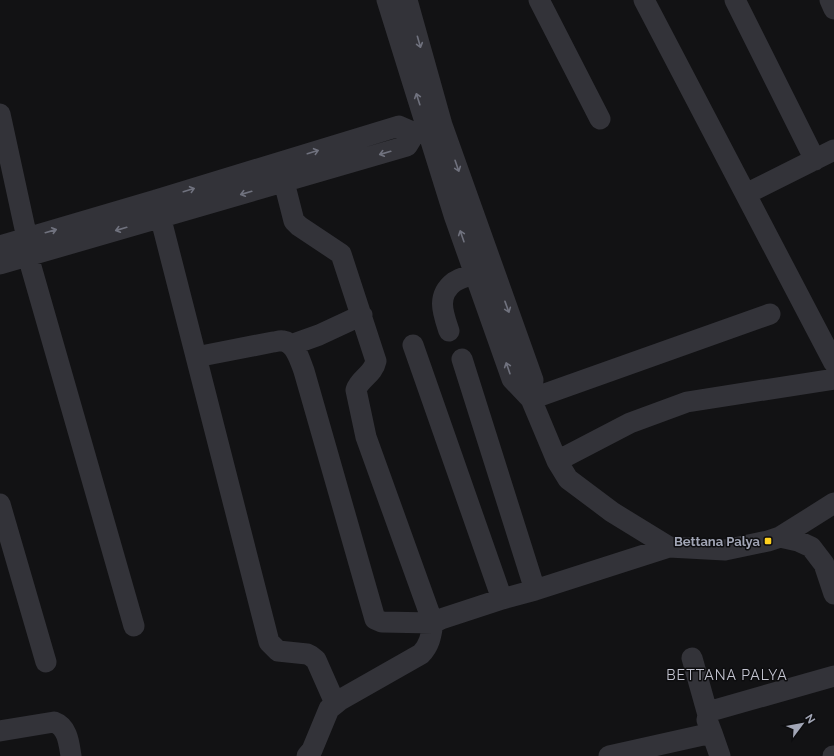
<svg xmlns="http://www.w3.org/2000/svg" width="834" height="756" font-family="Raleway,sans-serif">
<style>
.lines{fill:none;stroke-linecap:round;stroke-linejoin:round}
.minor{stroke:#333339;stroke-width:21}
.oneway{stroke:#70727e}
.poi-dot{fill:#ffd11f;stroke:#0d0d0f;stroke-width:1.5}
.labels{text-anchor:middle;stroke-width:3;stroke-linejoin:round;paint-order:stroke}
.poi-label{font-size:13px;font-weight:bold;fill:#a2a6b6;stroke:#0d0d0f;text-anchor:end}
.neighbourhood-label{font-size:14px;letter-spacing:1px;fill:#c4c5d1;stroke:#0d0d0f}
</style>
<rect width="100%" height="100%" fill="#121214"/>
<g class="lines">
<path class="minor" d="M 387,0 L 454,215 L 512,379 L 531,399 L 557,461 L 568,479 L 612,512 L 669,547 L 725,550 L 768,541 L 780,537 L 798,541 L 811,547 L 824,564 L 834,594
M 407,0 L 442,125 L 533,380 L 531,399
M 539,0 L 600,119
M 644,0 L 834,363
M 735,0 L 815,160
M 830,0 L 834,9
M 0,114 L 27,238
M 746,194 L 834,150
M 156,200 L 269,642 L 278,651 L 307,654 L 311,656 L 316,660 L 335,703
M 0,246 L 156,200 L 399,126 L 415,133 L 442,125
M 28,256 L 134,626
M 0,264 L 407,146 L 415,133
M 449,331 C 443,313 436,296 454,282 C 460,278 468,276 475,273
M 291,345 L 319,335 L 362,315
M 413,345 L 502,599
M 196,357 L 273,342 C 276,342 280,340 283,341 C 296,343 300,361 304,371 L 375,619 L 382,622 L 433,623 L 366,437 L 356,390 C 360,378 373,375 376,361 L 341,254 L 299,226 L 294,221 L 284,182
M 462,359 L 535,590
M 531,399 L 770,314
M 557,461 L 630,423 L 687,402 L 834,379
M 0,504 L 46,662
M 780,537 L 834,503
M 692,658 L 708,715
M 0,731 L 54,722 C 68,727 69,744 71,756
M 712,733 L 720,756
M 307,756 L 312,750 L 329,709 L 340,700 L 421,654 C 430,645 431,635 433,623 L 441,619 L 502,599 L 535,590 L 669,547
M 609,756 L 712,733 L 707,720 L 708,715 L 711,711 L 834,676
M 833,756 L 834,756"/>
</g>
<defs><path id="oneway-shaft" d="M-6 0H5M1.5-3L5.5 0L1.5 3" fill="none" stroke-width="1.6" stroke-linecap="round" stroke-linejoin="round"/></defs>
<g class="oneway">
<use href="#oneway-shaft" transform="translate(419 42) rotate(74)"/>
<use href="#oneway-shaft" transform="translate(418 99) rotate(-108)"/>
<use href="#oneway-shaft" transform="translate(313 152) rotate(-17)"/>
<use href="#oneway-shaft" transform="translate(385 153) rotate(164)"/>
<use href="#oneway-shaft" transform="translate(457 166) rotate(71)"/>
<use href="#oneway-shaft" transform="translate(189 190) rotate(-17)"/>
<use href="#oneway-shaft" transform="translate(246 193) rotate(164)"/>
<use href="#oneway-shaft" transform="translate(121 229) rotate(164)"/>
<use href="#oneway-shaft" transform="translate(51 231) rotate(-16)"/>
<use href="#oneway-shaft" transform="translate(462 236) rotate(-109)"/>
<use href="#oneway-shaft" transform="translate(507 307) rotate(70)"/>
<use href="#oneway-shaft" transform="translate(508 368) rotate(-109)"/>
</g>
<rect class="poi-dot" x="764" y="537" width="8" height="8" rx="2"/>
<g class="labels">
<g class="poi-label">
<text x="760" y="546">Bettana Palya</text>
</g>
<g class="neighbourhood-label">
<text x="727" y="680">BETTANA PALYA</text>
</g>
</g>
<g transform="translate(802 724) rotate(58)" stroke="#0d0d0f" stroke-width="3" paint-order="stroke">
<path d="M0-3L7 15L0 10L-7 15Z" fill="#a2a6b6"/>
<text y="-6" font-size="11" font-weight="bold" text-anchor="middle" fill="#a2a6b6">N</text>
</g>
</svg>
